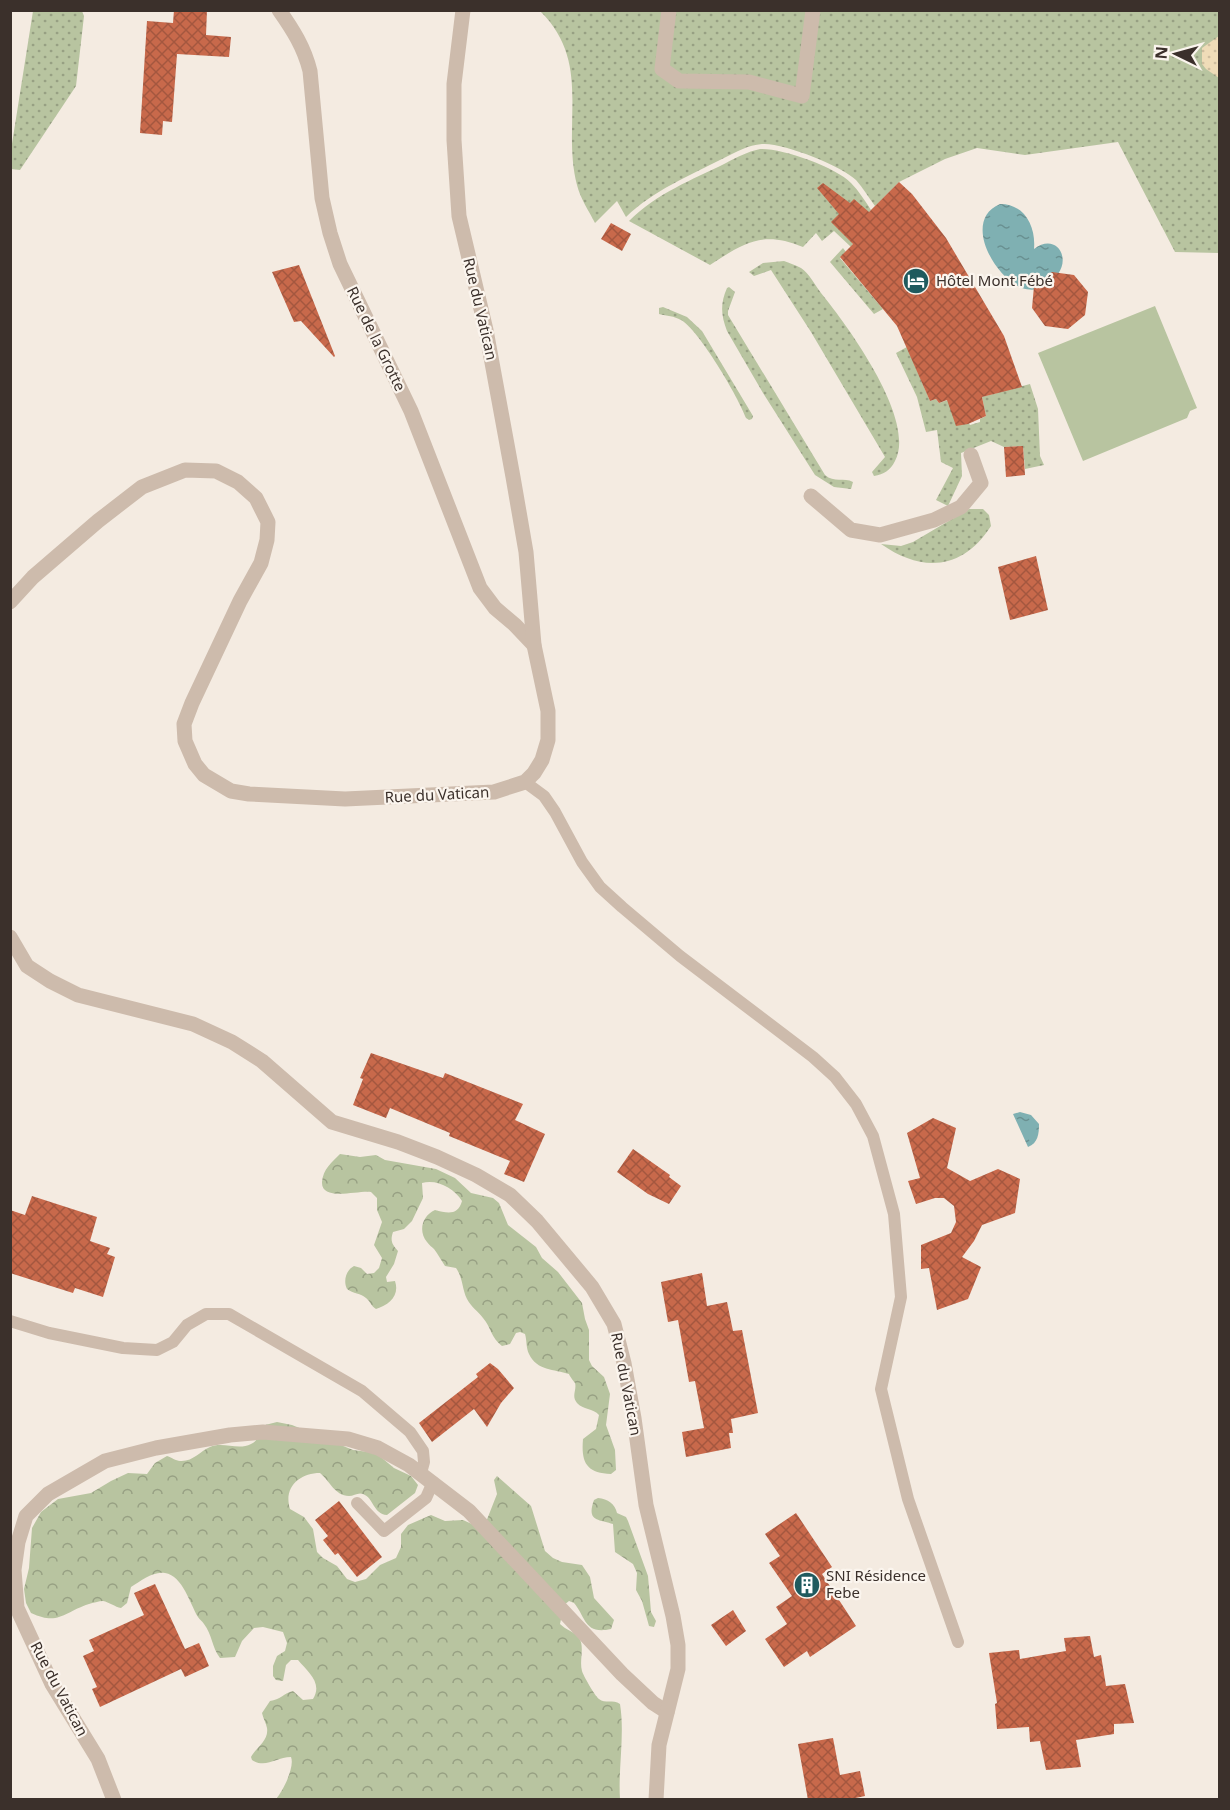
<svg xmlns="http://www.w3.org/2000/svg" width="1230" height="1810" font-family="'Noto Sans',sans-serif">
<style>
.grass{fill:url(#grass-dots)}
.forest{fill:url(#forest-crowns)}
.sand{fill:url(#sand-dots)}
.pitch{fill:#b8c4a0}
.water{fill:url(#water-ripples)}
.building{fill:url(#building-cross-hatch)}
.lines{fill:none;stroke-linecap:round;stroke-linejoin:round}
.service{stroke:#cdbbac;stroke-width:12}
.minor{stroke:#cdbbac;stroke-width:15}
.tertiary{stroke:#cdbbac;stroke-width:15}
.labels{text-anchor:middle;stroke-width:4.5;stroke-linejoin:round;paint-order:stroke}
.poi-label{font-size:15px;fill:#3b302b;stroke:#fbf5ee;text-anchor:start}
.street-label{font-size:15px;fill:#3b302b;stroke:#fbf5ee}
</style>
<defs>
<pattern id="grass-dots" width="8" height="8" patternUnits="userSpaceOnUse" patternTransform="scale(1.5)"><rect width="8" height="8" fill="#b8c4a0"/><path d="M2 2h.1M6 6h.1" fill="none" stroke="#97a083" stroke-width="1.8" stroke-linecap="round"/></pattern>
<pattern id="forest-crowns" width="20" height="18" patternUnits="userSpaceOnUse" patternTransform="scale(1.5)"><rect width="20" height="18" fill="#b8c4a0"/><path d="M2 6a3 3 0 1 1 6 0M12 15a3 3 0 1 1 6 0" fill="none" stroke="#97a083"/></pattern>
<pattern id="sand-dots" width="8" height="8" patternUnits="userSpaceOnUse" patternTransform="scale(1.5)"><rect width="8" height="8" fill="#efdcb8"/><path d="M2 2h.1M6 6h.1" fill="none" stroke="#cebd9e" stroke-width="1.8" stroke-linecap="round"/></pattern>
<pattern id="water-ripples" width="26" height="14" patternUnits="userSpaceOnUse" patternTransform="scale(1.5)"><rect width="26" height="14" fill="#7fb0b2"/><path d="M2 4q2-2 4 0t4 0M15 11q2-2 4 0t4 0" fill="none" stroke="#699091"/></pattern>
<pattern id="building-cross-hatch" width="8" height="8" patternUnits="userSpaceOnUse" patternTransform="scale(1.5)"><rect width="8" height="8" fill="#c8694b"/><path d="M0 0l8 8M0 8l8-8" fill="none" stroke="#a4573f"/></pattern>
</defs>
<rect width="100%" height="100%" fill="#f4ebe1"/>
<path class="grass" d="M 33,11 L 82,11 L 84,16 L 76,86 L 20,170 L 11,169 L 11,150 Z
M 540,11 L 1219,11 L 1219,253 L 1175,252 L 1118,142 L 1025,155 L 977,148 L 945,159 L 899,182 L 875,206 C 869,198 863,188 856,180 C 842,166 782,142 762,144 C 748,145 736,152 724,158 C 689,176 654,190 626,217 L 617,201 L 595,223 C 589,211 580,198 577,185 C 561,123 593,63 540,11 Z
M 760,149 C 782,148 836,167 851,183 C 859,191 865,201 871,210 L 869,212 L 839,214 L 853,244 L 851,247 L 834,231 L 822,241 L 816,233 L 803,247 C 762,230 744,243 710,265 L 629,221 C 657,193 692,180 726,163 C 737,157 747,152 760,149 Z
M 843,248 L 846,252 L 840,258 L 883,309 L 874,314 L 830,262 Z
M 784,261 C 789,263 796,265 801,268 C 809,273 815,285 821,293 C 847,325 917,420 895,461 C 890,471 884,474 874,476 L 872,472 L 885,457 L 811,332 L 771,270 L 754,276 L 749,272 L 763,263 Z
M 729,287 L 735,292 L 728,311 L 728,315 L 825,475 C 834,483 844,477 853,482 L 851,489 L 834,487 L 815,475 L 763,393 L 727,331 C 721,315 720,304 727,288 Z
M 663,307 L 687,317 L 702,331 L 753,416 L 752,419 L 749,420 L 746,418 C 739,398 699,330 681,320 C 674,316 667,316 659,314 L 659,308 Z
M 907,347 L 930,401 L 936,399 L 939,403 L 951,399 L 970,425 L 980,422 L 980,419 L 986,416 L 982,397 L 1030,384 L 1038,409 L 1040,456 L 1044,465 L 1025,469 L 1023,446 L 1004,447 L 991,441 L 961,453 L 962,476 L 948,506 L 936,500 L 953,468 L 941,462 L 937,430 L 926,432 L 917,397 L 896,353 Z
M 969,509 L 983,509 L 989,515 L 991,526 C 963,570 922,573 881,544 L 901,546 L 913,542 Z"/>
<path class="forest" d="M 340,1154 L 360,1157 L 376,1155 L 385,1160 L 436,1169 L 455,1178 L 471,1193 L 493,1198 L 499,1203 L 508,1225 L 536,1247 L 542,1258 L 558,1272 L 582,1303 L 585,1319 L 589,1330 L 589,1360 L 592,1366 L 604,1377 L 610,1394 L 606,1425 L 615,1450 L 616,1470 L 611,1474 C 586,1473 581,1462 583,1439 L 596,1429 L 599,1415 C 593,1408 583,1410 577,1403 C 571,1396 577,1390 575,1383 C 574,1382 569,1375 569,1374 C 554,1369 537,1371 529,1354 C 526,1348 527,1341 525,1334 L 520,1332 L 516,1333 L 510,1344 L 502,1346 C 491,1338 491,1327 483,1318 C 478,1311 471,1307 467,1299 C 462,1289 463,1278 456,1268 L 445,1266 C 441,1260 438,1254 434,1249 C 432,1247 429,1245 427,1242 C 418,1231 422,1216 435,1210 C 447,1213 458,1216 462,1201 C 454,1188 437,1179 422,1183 L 423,1198 L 412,1221 L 404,1229 L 393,1232 C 390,1241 392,1244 398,1251 L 394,1264 L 386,1277 L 387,1282 L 395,1281 C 400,1296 389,1305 376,1309 C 371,1306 370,1301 366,1298 C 361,1293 353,1294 347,1289 C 343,1281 346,1270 354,1266 L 361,1268 L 367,1274 L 374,1273 L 379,1268 L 382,1258 L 374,1245 L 382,1222 L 377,1210 L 377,1198 L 371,1192 C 358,1190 321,1202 322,1182 C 323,1169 332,1162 340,1154 Z
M 277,1422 L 292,1425 L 353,1450 L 376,1453 L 394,1468 L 411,1476 L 418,1485 L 415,1493 L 387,1515 C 373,1514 374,1498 363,1494 C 358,1492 354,1496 349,1496 C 335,1496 329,1480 320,1473 C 300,1473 283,1487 290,1509 L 304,1517 L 313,1529 L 317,1552 L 323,1558 L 337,1566 L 347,1579 L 355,1582 L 366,1579 L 380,1565 L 396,1558 L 401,1547 L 401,1534 L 408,1525 L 431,1515 L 445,1521 L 463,1520 L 474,1525 L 486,1522 L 497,1494 L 494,1480 L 497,1476 L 531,1506 L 545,1551 L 553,1558 L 562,1562 L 582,1565 L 590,1577 L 594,1598 L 614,1620 L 611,1629 C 584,1635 586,1617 574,1603 L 569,1601 L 564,1605 L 560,1624 C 566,1630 575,1632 579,1638 C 585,1646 579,1661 582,1671 C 583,1675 595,1696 599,1699 C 605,1704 613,1699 620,1704 C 625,1735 618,1767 620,1799 L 276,1799 C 283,1791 295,1767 291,1757 C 276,1757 266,1769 252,1760 L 251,1757 C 256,1747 269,1741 267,1728 C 266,1723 263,1718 262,1713 L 270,1701 C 280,1700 284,1693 293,1691 L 303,1700 L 313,1699 C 323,1683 308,1672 298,1660 L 291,1660 L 286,1665 L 283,1681 L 276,1680 L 273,1676 L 273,1666 L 277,1656 L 285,1651 L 287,1643 L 283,1632 L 263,1627 L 254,1628 L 242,1641 L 235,1657 L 220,1658 C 212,1648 212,1634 204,1624 C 202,1621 200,1620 198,1617 C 190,1604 183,1576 165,1573 C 153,1571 141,1581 131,1587 L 127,1603 L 121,1608 C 115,1607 109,1602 103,1601 C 99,1601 93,1603 89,1604 C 64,1612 59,1626 31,1613 L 26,1603 L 24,1589 L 29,1568 L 32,1528 L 41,1512 L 58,1499 L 91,1493 L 111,1481 L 128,1473 L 147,1474 L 155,1463 L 167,1456 C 171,1457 176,1461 180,1461 C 193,1462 200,1451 210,1447 C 223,1441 238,1451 251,1444 C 258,1441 261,1432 265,1425 Z
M 598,1498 C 608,1499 615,1504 617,1513 L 626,1517 L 628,1521 L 648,1576 L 651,1612 L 656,1621 L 654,1627 L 649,1626 L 642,1601 L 636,1590 L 637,1573 L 633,1564 L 615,1552 L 613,1524 C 599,1519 586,1522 594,1500 Z"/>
<path class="sand" d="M 1219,36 L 1220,36 L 1219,78 L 1206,69 L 1202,64 L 1202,48 Z"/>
<path class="pitch" d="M 1155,306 L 1197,408 L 1190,411 L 1187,418 L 1083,461 L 1038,353 Z"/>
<path class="water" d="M 1000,204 C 1025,204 1036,227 1034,249 C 1055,233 1071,256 1058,274 C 1055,278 1050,281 1047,284 C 1041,290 1031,291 1022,288 C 994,277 962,220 1000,204 Z
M 1020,1112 L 1031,1115 L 1039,1124 C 1039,1134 1038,1143 1028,1147 L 1013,1114 Z"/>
<path class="building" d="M 174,10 L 207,10 L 206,35 L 231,37 L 229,57 L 177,54 L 172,122 L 163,121 L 162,135 L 140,133 L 147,21 L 173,23 Z
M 899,182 L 912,194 L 946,238 L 1004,336 L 1022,387 L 982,397 L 986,416 L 968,424 L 956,426 L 947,400 L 939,403 L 936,399 L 930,401 L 897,326 L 840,257 L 853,244 L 831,222 L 839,214 L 817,188 L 823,183 L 850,203 L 854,199 L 869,212 Z
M 611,223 L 631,234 L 622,251 L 601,239 Z
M 299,265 L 335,356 L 334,357 L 301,321 L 294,322 L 272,272 Z
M 1052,272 L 1074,275 L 1088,292 L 1085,315 L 1068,329 L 1045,326 L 1032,308 L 1034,286 Z
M 1023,446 L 1025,475 L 1006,477 L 1004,447 Z
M 1036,556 L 1048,610 L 1010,620 L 998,567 Z
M 371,1053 L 443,1078 L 445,1073 L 523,1104 L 515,1120 L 545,1134 L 524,1182 L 504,1174 L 510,1161 L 449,1136 L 450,1133 L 390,1108 L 386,1118 L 353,1105 L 363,1079 L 360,1078 Z
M 933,1118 L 956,1128 L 947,1168 L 970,1181 L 998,1169 L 1020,1179 L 1015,1213 L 982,1225 L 974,1241 L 962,1257 L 981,1267 L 968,1299 L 937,1310 L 929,1268 L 921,1269 L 921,1245 L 951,1233 L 956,1222 L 954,1206 L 944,1198 L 935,1198 L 916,1204 L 908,1181 L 920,1178 L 907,1133 Z
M 633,1149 L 670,1175 L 669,1177 L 681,1186 L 669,1204 L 648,1194 L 617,1172 Z
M 32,1196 L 97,1217 L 90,1241 L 110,1248 L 107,1254 L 115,1257 L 103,1297 L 75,1288 L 73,1293 L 10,1273 L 10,1210 L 25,1215 Z
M 702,1273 L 707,1306 L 727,1302 L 733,1331 L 742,1330 L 758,1413 L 731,1419 L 733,1433 L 729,1433 L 731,1448 L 686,1457 L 682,1432 L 704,1428 L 695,1381 L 689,1382 L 678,1320 L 668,1322 L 661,1282 Z
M 490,1363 L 498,1369 L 514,1388 L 501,1403 L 487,1427 L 474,1409 L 432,1442 L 419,1423 L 478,1377 L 476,1374 Z
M 339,1501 L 382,1557 L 357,1577 L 338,1553 L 335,1555 L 323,1540 L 328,1536 L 315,1520 Z
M 796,1513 L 832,1567 L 822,1574 L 856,1626 L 810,1657 L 807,1651 L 784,1667 L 765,1639 L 787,1624 L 776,1607 L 792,1596 L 769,1563 L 780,1556 L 765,1534 Z
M 155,1584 L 185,1649 L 199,1643 L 209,1666 L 185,1677 L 181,1669 L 100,1707 L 92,1689 L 97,1687 L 83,1656 L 94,1651 L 89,1640 L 144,1615 L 134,1593 Z
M 733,1610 L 746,1631 L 726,1646 L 711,1625 Z
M 1090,1636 L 1094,1657 L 1101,1655 L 1106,1686 L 1125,1684 L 1134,1723 L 1114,1724 L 1114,1734 L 1076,1740 L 1081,1767 L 1046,1770 L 1040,1741 L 1030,1742 L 1029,1727 L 997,1729 L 995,1704 L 997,1703 L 989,1653 L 1019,1650 L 1020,1659 L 1066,1651 L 1064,1638 Z
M 833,1738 L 840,1775 L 860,1771 L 865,1796 L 846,1800 L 808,1800 L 798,1744 Z"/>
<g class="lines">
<path class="service" d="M 525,782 L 544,796 L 555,812 L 582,862 L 600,887 L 622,907 L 680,956 L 813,1057 L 835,1077 L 856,1104 L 873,1136 L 894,1214 L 901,1297 L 881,1389 L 908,1499 L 958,1642
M 10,1321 L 49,1333 L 123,1348 L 157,1350 L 173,1342 L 187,1325 L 206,1314 L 229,1314 L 362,1391 L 410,1432 L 423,1451 L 424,1462 L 421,1473
M 357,1503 L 384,1531 L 426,1498 L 433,1482"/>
<path class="minor" d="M 279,10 C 293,30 304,47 310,71 L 322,198 L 330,233 L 340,264 L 411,411 L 480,588 L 495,608 L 515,625 L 534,645
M 669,10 L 662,69 L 679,81 L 749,82 L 802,96 L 813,10
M 811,496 L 851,530 L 880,535 L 934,520 L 961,507 L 981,483 L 971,455
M 114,1800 L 98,1759 L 52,1684 L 17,1608 L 14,1570 L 18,1542 L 26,1516 L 48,1494 L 105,1461 L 156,1448 L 230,1435 L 263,1432 L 348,1439 L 378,1448 L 409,1465 L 469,1511 L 622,1674 L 653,1703 L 667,1712"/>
<path class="tertiary" d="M 10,602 L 33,577 L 98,521 L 142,487 L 185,470 L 216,471 L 238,482 L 256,498 L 268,522 L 267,540 L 261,563 L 240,601 L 192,703 L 184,724 L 185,741 L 195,764 L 204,775 L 231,791 L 249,794 L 345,799 L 494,792 L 525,782 L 534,773 L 542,760 L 548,740 L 548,711 L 534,645 L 526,552 L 513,477 L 486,330 L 459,216 L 454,140 L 454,84 L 463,10
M 10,937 L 27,966 L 50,981 L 78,995 L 193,1024 L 232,1042 L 262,1061 L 332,1122 L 398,1142 L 437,1157 L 476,1175 L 510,1195 L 537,1221 L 592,1287 L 614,1324 L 624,1363 L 634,1418 L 646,1505 L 673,1616 L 678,1645 L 678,1669 L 659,1745 L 656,1800"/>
</g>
<defs>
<symbol id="hotel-disc" viewBox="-11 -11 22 22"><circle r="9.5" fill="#1f5a5e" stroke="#fbf5ee"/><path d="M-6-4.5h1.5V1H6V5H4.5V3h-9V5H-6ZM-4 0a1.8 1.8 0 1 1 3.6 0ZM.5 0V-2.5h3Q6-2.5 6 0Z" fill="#fff"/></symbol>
<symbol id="building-disc" viewBox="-11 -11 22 22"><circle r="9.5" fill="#1f5a5e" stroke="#fbf5ee"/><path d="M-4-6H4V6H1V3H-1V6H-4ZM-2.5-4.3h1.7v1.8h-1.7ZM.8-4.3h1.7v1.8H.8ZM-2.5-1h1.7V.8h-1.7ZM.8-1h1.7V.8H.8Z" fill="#fff"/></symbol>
</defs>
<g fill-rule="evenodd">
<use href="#hotel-disc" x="901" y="266" width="30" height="30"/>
<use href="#building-disc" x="792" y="1570" width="30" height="30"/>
</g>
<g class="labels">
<g class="poi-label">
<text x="936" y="286">Hôtel Mont Fébé</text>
<text x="826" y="1581">SNI Résidence<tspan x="826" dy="17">Febe</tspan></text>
</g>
<g class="street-label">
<text transform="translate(480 309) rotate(77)" y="5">Rue du Vatican</text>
<text transform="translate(376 339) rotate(64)" y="5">Rue de la Grotte</text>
<text transform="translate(437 795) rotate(-3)" y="5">Rue du Vatican</text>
<text transform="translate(626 1384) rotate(79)" y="5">Rue du Vatican</text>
<text transform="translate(59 1689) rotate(62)" y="5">Rue du Vatican</text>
</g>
</g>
<rect width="1230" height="1810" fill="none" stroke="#3b302b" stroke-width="24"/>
<g transform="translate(1176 54) rotate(275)" stroke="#fbf5ee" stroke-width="4.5" paint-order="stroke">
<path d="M0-4.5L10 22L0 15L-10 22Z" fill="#3b302b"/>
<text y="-9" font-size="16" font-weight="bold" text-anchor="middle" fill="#3b302b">N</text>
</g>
</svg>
